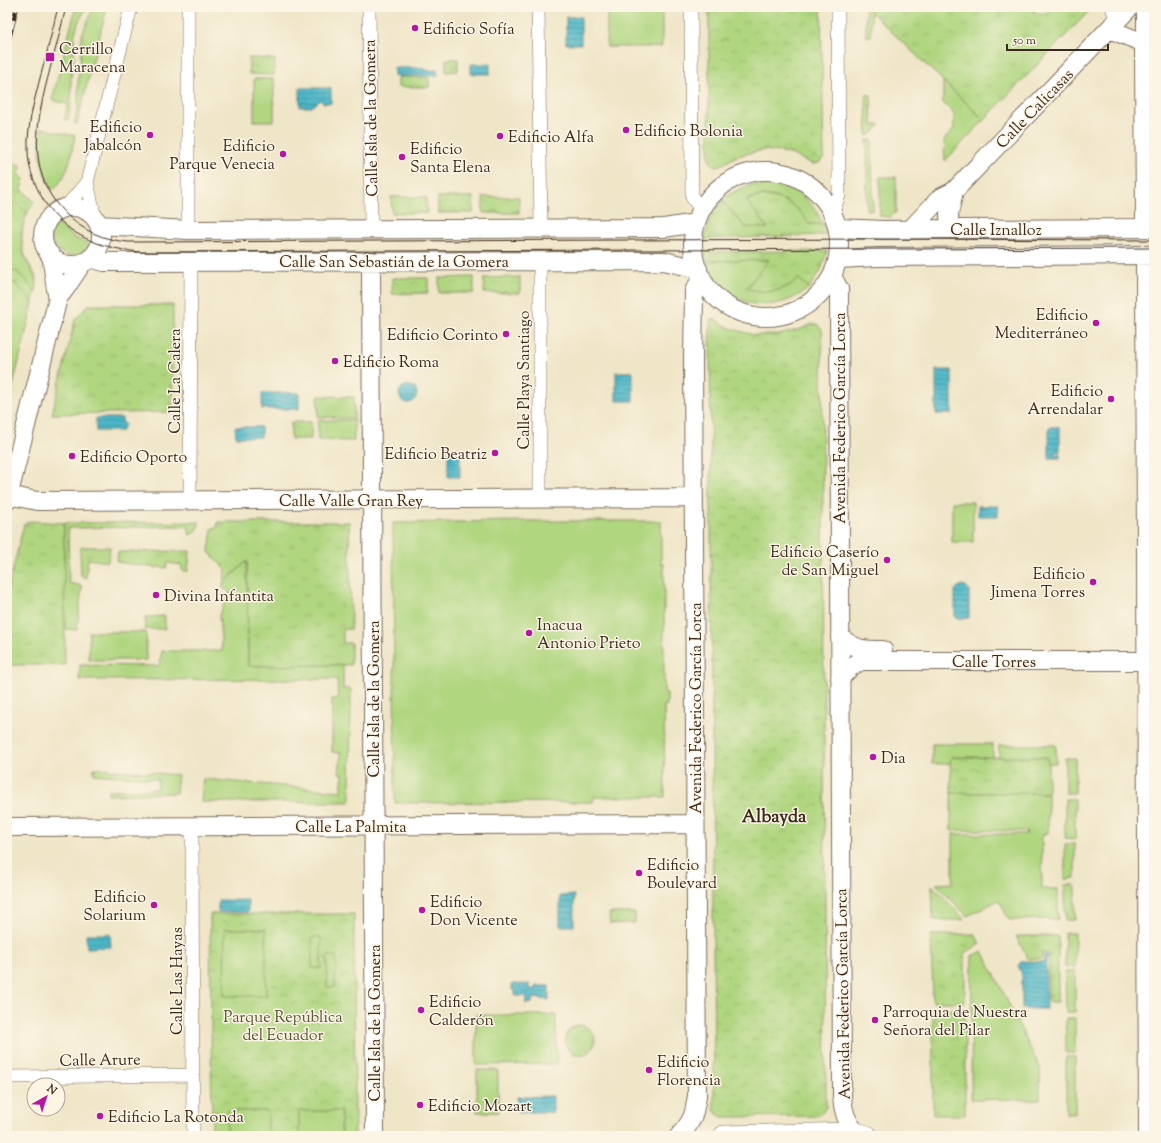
<svg xmlns="http://www.w3.org/2000/svg" width="1161" height="1143" font-family="'Sorts Mill Goudy',serif">
<style>
.grass{fill:url(#grass-tufts);stroke:#76804f}
.park{fill:url(#park-crowns);stroke:#76804f}
.garden{fill:#b0d680;stroke:#76804f}
.water{fill:url(#water-rules);stroke:#447073}
.lines{fill:none;stroke-linecap:round;stroke-linejoin:round}
.street-casing{stroke:#7a6b59;stroke-width:14}
.secondary-casing{stroke:#7a6b59;stroke-width:20}
.primary-casing{stroke:#7a6b59;stroke-width:22}
.street{stroke:#fff;stroke-width:13}
.secondary{stroke:#fff;stroke-width:18}
.primary{stroke:#fff;stroke-width:21}
.tram{stroke:#3b2a1e;stroke-width:1}
.rail-casing{stroke:#3b2a1e;stroke-width:4.5}
.rail{stroke:#fcf5e5;stroke-width:3;stroke-dasharray:9;stroke-linecap:butt}
.poi-dot{fill:#b5179e;stroke:#fcf5e5;stroke-width:1.5}
.labels{text-anchor:middle;stroke-width:3;stroke-linejoin:round;paint-order:stroke}
.poi-label{font-size:16px;fill:#3b2a1e;stroke:#fcf5e5;text-anchor:start}
.street-label{font-size:16px;fill:#3b2a1e;stroke:#fcf5e5}
.park-label{font-size:16px;fill:#585536;stroke:#fcf5e5}
.quarter-label{font-size:18px;font-weight:bold;fill:#3b2a1e;stroke:#fcf5e5}
</style>
<defs>
<pattern id="grass-tufts" width="24" height="20" patternUnits="userSpaceOnUse"><rect width="24" height="20" fill="#b0d680"/><path d="M3 7l-1-3M5 7V3M7 7l1-3M15 17l-1-3M17 17v-4M19 17l1-3" fill="none" stroke="#98b86e"/></pattern>
<pattern id="park-crowns" width="20" height="18" patternUnits="userSpaceOnUse"><rect width="20" height="18" fill="#b0d680"/><path d="M2 6a3 3 0 1 1 6 0M12 15a3 3 0 1 1 6 0" fill="none" stroke="#98b86e"/></pattern>
<pattern id="water-rules" width="6" height="5" patternUnits="userSpaceOnUse"><rect width="6" height="5" fill="#4cb7c8"/><path d="M0 2.5h6" fill="none" stroke="#4095a2"/></pattern>
</defs>
<rect width="100%" height="100%" fill="#fcf5e5"/>
<filter id="ink" filterUnits="userSpaceOnUse"><feTurbulence type="fractalNoise" baseFrequency=".025" numOctaves="2"/><feDisplacementMap in="SourceGraphic" scale="8" xChannelSelector="R" yChannelSelector="G"/><feConvolveMatrix kernelMatrix="1 2 1 2 8 2 1 2 1" color-interpolation-filters="sRGB"/></filter>
<filter id="wash" filterUnits="userSpaceOnUse"><feTurbulence type="fractalNoise" baseFrequency=".012" numOctaves="4" result="noise"/><feDisplacementMap in="SourceGraphic" scale="16" xChannelSelector="R" yChannelSelector="G"/><feGaussianBlur stdDeviation="0.9" result="paint"/><feColorMatrix in="noise" values="0 0 0 0 0 0 0 0 0 0 0 0 0 0 0 0 0 1.4 0 .05"/><feComposite in="paint" operator="in"/></filter>
<g filter="url(#wash)">
<rect width="100%" height="100%" fill="#efe5c7"/>
<path class="grass" d="M 871,7 L 1034,7 L 1034,13 L 1048,13 L 1049,7 L 1093,7 L 984,120 L 871,12 Z
M 763,196 C 784,197 799,206 809,224 L 823,224 L 826,235 L 704,239 L 710,219 L 722,200 L 745,227 L 768,228 L 746,200 Z
M 827,251 L 821,270 L 809,288 L 799,279 C 782,292 766,295 746,288 L 769,260 L 707,261 L 705,252 Z
M 88,305 L 173,305 L 172,412 L 52,414 L 75,320 Z
M 30,521 L 64,523 L 65,665 L 7,665 L 7,593 L 24,524 Z
M 218,522 L 349,522 L 351,629 L 343,629 L 343,643 L 351,643 L 351,665 L 248,666 L 247,561 L 223,584 L 226,570 L 209,552 L 212,528 L 217,528 Z
M 82,547 L 110,547 L 108,562 L 88,559 L 86,578 L 81,576 L 80,550 Z
M 190,551 L 188,571 L 182,571 L 182,565 L 168,563 L 166,568 L 158,567 L 157,568 L 117,562 L 118,552 Z
M 975,934 L 980,944 L 965,953 L 965,1002 L 933,1002 L 931,935 Z
M 1016,936 L 1058,936 L 1058,1002 L 1048,1002 L 1048,970 L 1049,970 L 1049,953 L 1042,953 L 1042,959 L 1028,959 Z"/>
<path class="park" d="M 709,7 L 821,7 L 824,157 L 819,163 L 812,164 L 789,153 L 764,150 L 737,156 L 721,165 L 714,166 L 709,159 Z
M 249,58 L 275,59 L 274,75 L 249,74 Z
M 446,59 L 458,59 L 458,71 L 446,72 Z
M 398,77 L 429,78 L 429,87 L 398,87 Z
M 11,162 L 21,165 L 19,175 L 24,179 L 21,189 L 34,201 C 23,220 17,237 26,258 C 29,267 36,273 37,283 L 7,410 L 7,176 Z
M 391,197 L 426,197 L 427,213 L 392,213 Z
M 438,197 L 473,197 L 473,213 L 438,213 Z
M 483,197 L 519,197 L 519,213 L 483,213 Z
M 474,277 L 474,293 L 439,293 L 439,278 Z
M 520,277 L 520,293 L 484,293 L 484,278 Z
M 392,278 L 428,278 L 428,293 L 392,294 Z
M 712,319 L 716,320 L 730,328 L 754,335 L 779,335 L 798,330 L 812,324 L 818,325 L 822,330 L 826,1107 L 822,1113 L 817,1116 L 722,1117 L 717,1114 L 714,1110 L 710,323 Z
M 291,422 L 311,422 L 311,439 L 291,439 Z
M 165,616 L 165,629 L 145,629 L 145,617 Z
M 950,757 L 1048,757 L 1048,793 L 951,793 Z
M 609,913 L 635,913 L 635,923 L 610,924 Z
M 210,914 L 354,914 L 355,1136 L 212,1136 Z
M 933,1009 L 965,1009 L 965,1115 L 933,1115 Z
M565 1040a15 15 0 1 1 30 0a15 15 0 1 1-30 0Z"/>
<path class="garden" d="M 76,7 L 87,7 L 78,23 L 74,37 L 74,58 L 71,77 L 71,104 L 68,121 L 64,120 L 68,104 L 52,100 Z
M 94,7 L 107,7 L 77,124 L 74,123 L 78,107 L 78,78 L 80,68 L 82,34 Z
M 866,7 L 871,7 L 871,36 L 866,36 Z
M 607,10 L 662,10 L 662,47 L 607,47 Z
M 254,79 L 274,79 L 274,121 L 254,121 Z
M 943,81 L 984,120 L 945,161 L 944,140 L 954,129 L 954,114 L 943,103 Z
M 866,95 L 871,95 L 872,125 L 880,125 L 871,135 L 867,135 Z
M 41,128 L 75,136 C 71,156 69,177 52,190 C 41,171 38,149 41,128 Z
M 867,140 L 872,140 L 873,210 L 867,210 Z
M 880,177 L 896,177 L 896,212 L 891,217 L 880,216 Z
M 766,183 C 795,186 811,198 823,224 L 809,224 C 796,201 771,189 746,200 L 768,228 L 745,227 L 722,200 C 736,189 749,184 766,183 Z
M 15,201 L 27,213 C 21,229 19,243 26,260 C 33,273 38,276 36,292 L 18,272 L 11,271 L 7,243 L 7,218 Z
M 55,222 L 72,236 L 91,246 C 74,270 39,247 55,222 Z
M 769,260 L 746,288 C 766,295 782,292 799,279 L 809,288 C 771,318 723,307 707,261 Z
M 11,282 L 15,283 L 33,303 L 7,410 L 7,317 Z
M 318,396 L 354,397 L 354,418 L 318,417 Z
M 318,420 L 354,420 L 354,441 L 318,440 Z
M 952,502 L 973,502 L 973,542 L 952,542 Z
M 520,521 L 661,521 L 661,564 L 664,564 L 664,692 L 667,693 L 667,705 L 664,705 L 665,797 L 594,797 L 593,802 L 395,803 L 393,523 Z
M 199,522 C 198,530 197,532 190,535 L 188,526 L 68,528 L 69,583 L 82,586 L 77,630 L 65,629 L 64,523 Z
M 247,561 L 248,666 L 343,665 L 343,689 L 351,689 L 350,802 L 201,802 L 203,779 L 341,791 L 343,774 L 339,773 L 341,753 L 332,752 L 332,699 L 338,699 L 337,679 L 79,680 L 80,665 L 159,666 L 162,651 L 222,651 L 219,615 L 230,592 L 222,587 L 223,584 Z
M 89,632 L 146,632 L 146,660 L 89,660 Z
M 932,744 L 993,744 L 993,757 L 951,757 L 950,764 L 932,764 Z
M 999,745 L 1056,745 L 1056,763 L 1048,763 L 1047,757 L 999,757 Z
M 1065,758 L 1075,758 L 1075,793 L 1065,793 Z
M 94,768 L 178,775 L 176,793 L 108,795 L 108,790 L 157,789 L 158,779 L 94,774 Z
M 951,793 L 1048,793 L 1048,834 L 1042,835 L 1042,889 L 1058,889 L 1058,919 L 1009,920 L 999,900 L 967,916 L 936,884 L 953,883 L 953,834 L 1027,834 L 1026,831 L 951,830 Z
M 1065,799 L 1075,799 L 1075,839 L 1065,838 Z
M 1065,844 L 1075,844 L 1075,878 L 1065,879 Z
M 932,885 L 965,920 L 933,920 Z
M 1065,885 L 1075,885 L 1075,920 L 1065,920 Z
M 225,929 L 266,929 L 266,996 L 224,996 Z
M 1065,933 L 1075,933 L 1075,967 L 1065,967 Z
M 312,937 L 321,937 L 321,968 L 312,968 Z
M 983,951 L 1040,1068 L 1040,1100 L 971,1099 L 972,956 Z
M 327,956 L 336,956 L 335,987 L 327,987 Z
M 1065,972 L 1075,972 L 1075,1012 L 1066,1012 Z
M 476,1015 L 556,1015 L 557,1064 L 476,1065 Z
M 1066,1018 L 1075,1018 L 1075,1053 L 1066,1053 Z
M 1066,1057 L 1075,1057 L 1075,1114 L 1066,1114 Z
M 477,1070 L 498,1070 L 498,1112 L 477,1112 Z
M 227,1111 L 268,1111 L 268,1136 L 227,1136 Z
M 299,1111 L 341,1111 L 341,1136 L 299,1136 Z"/>
<path class="water" d="M 566,17 L 581,17 L 581,44 L 566,44 Z
M 471,64 L 490,64 L 490,74 L 471,74 Z
M 394,68 L 423,68 L 423,70 L 437,70 L 438,76 L 394,76 Z
M 300,88 L 331,88 L 331,103 L 324,103 L 320,100 L 312,107 L 300,107 Z
M 936,370 L 952,370 L 952,414 L 936,414 Z
M 616,372 L 633,372 L 633,401 L 616,401 Z
M399 394a9 9 0 1 1 18 0a9 9 0 1 1-18 0Z
M 262,393 L 299,393 L 299,409 L 262,409 Z
M 96,418 L 122,418 L 122,421 L 125,424 L 124,427 L 122,428 L 122,431 L 96,431 Z
M 235,427 L 261,427 L 261,437 L 236,437 Z
M 1049,427 L 1060,427 L 1060,452 L 1055,452 L 1055,454 L 1060,455 L 1060,458 L 1049,458 Z
M 448,452 L 460,452 L 460,477 L 448,477 Z
M 978,506 L 998,506 L 998,516 L 978,516 Z
M 962,585 L 966,586 L 969,590 L 969,618 L 955,618 L 955,590 L 958,587 Z
M 574,895 L 574,926 L 560,926 L 560,896 Z
M 218,900 L 248,900 L 248,912 L 218,912 Z
M 86,934 L 110,934 L 111,947 L 87,948 Z
M 1044,955 L 1048,955 L 1048,959 L 1046,960 L 1046,1009 L 1022,1009 L 1022,975 L 1018,965 L 1022,961 L 1044,962 Z
M 512,984 L 530,984 L 530,989 L 536,989 L 536,986 L 549,986 L 549,1000 L 533,998 L 532,1003 L 526,1004 L 525,996 L 515,996 L 515,990 L 512,990 Z
M 553,1096 L 553,1112 L 518,1112 L 517,1097 Z"/>
</g>
<g filter="url(#ink)">
<g class="lines">
<defs>
<path id="street" d="M 369,7 L 371,229
M 538,7 L 541,229
M 691,7 L 692,197 L 701,210
M 1112,7 L 1117,22
M 87,182 L 95,218
M 66,207 L 87,182 L 131,7
M 833,213 L 839,195 L 838,7
M 188,230 L 188,7
M 540,261 L 540,499
M 190,500 L 191,262
M 192,826 L 193,1136
M 7,1077 L 193,1075"/>
<path id="secondary" d="M 1109,29 L 1139,41
M693 244a73 73 0 1 1 146 0a73 73 0 1 1-146 0Z
M43 236a29 29 0 1 1 58 0a29 29 0 1 1-58 0Z
M 99,225 L 188,230 L 664,228 L 696,223
M 838,228 L 884,230 L 950,229 L 1154,228
M 1145,228 L 1144,47 L 1146,32 L 1146,7
M 950,229 L 949,214 L 954,191
M 910,230 L 940,198 L 954,191 L 1130,7
M 51,255 C 54,270 54,284 58,298
M 1145,255 L 1148,1136
M 90,258 L 104,262 L 664,261 L 698,269
M 838,259 L 877,257 L 1154,255
M 371,261 L 375,1136
M 832,276 L 839,289 L 842,1096 C 843,1113 847,1121 856,1133
M 8,495 L 37,501 L 694,498
M 7,501 L 58,298 L 65,289 L 83,262
M 840,637 C 856,650 863,650 883,650
M 840,678 L 851,667 L 861,661 L 1154,661
M 7,827 L 695,824
M 679,1136 C 693,1121 694,1115 697,1096 L 693,360 L 694,291 L 702,278"/>
<path id="primary" d="M 724,1136 L 856,1133 L 867,1136"/>
</defs>
<use href="#street" class="street-casing"/>
<use href="#secondary" class="secondary-casing"/>
<use href="#primary" class="primary-casing"/>
<use href="#street" class="street"/>
<use href="#secondary" class="secondary"/>
<use href="#primary" class="primary"/>
<path class="tram" d="M 58,7 C 52,31 47,54 40,78 C 34,102 27,126 28,150 C 28,166 33,180 40,194 C 61,234 98,248 140,252 L 1154,248
M 66,7 C 61,28 56,48 50,69 C 37,119 24,173 66,214 C 83,231 104,240 128,242 L 877,239 L 1154,240"/>
<defs>
<path id="rail" d="M 7,46 L 17,7"/>
</defs>
<use href="#rail" class="rail-casing"/>
<use href="#rail" class="rail"/>
</g>
</g>
<g class="poi-dot">
<circle cx="415" cy="28" r="4"/>
<rect x="45" y="52" width="10" height="10" rx="2"/>
<circle cx="626" cy="130" r="4"/>
<circle cx="150" cy="135" r="4"/>
<circle cx="500" cy="136" r="4"/>
<circle cx="283" cy="154" r="4"/>
<circle cx="402" cy="157" r="4"/>
<circle cx="1096" cy="323" r="4"/>
<circle cx="506" cy="334" r="4"/>
<circle cx="335" cy="361" r="4"/>
<circle cx="1111" cy="399" r="4"/>
<circle cx="495" cy="453" r="4"/>
<circle cx="72" cy="456" r="4"/>
<circle cx="887" cy="560" r="4"/>
<circle cx="1093" cy="582" r="4"/>
<circle cx="156" cy="595" r="4"/>
<circle cx="529" cy="633" r="4"/>
<circle cx="873" cy="757" r="4"/>
<circle cx="639" cy="873" r="4"/>
<circle cx="154" cy="905" r="4"/>
<circle cx="422" cy="910" r="4"/>
<circle cx="421" cy="1010" r="4"/>
<circle cx="875" cy="1020" r="4"/>
<circle cx="649" cy="1070" r="4"/>
<circle cx="420" cy="1105" r="4"/>
<circle cx="100" cy="1116" r="4"/>
</g>
<g class="labels">
<g class="poi-label">
<text x="423" y="34">Edificio Sofía</text>
<text x="59" y="54">Cerrillo<tspan x="59" dy="18">Maracena</tspan></text>
<text x="142" y="132" text-anchor="end">Edificio<tspan x="142" dy="18">Jabalcón</tspan></text>
<text x="634" y="136">Edificio Bolonia</text>
<text x="508" y="142">Edificio Alfa</text>
<text x="275" y="151" text-anchor="end">Edificio<tspan x="275" dy="18">Parque Venecia</tspan></text>
<text x="410" y="154">Edificio<tspan x="410" dy="18">Santa Elena</tspan></text>
<text x="1088" y="320" text-anchor="end">Edificio<tspan x="1088" dy="18">Mediterráneo</tspan></text>
<text x="498" y="340" text-anchor="end">Edificio Corinto</text>
<text x="343" y="367">Edificio Roma</text>
<text x="1103" y="396" text-anchor="end">Edificio<tspan x="1103" dy="18">Arrendalar</tspan></text>
<text x="487" y="459" text-anchor="end">Edificio Beatriz</text>
<text x="80" y="462">Edificio Oporto</text>
<text x="879" y="557" text-anchor="end">Edificio Caserío<tspan x="879" dy="18">de San Miguel</tspan></text>
<text x="1085" y="579" text-anchor="end">Edificio<tspan x="1085" dy="18">Jimena Torres</tspan></text>
<text x="164" y="601">Divina Infantita</text>
<text x="537" y="630">Inacua<tspan x="537" dy="18">Antonio Prieto</tspan></text>
<text x="881" y="763">Dia</text>
<text x="647" y="870">Edificio<tspan x="647" dy="18">Boulevard</tspan></text>
<text x="146" y="902" text-anchor="end">Edificio<tspan x="146" dy="18">Solarium</tspan></text>
<text x="430" y="907">Edificio<tspan x="430" dy="18">Don Vicente</tspan></text>
<text x="429" y="1007">Edificio<tspan x="429" dy="18">Calderón</tspan></text>
<text x="883" y="1017">Parroquia de Nuestra<tspan x="883" dy="18">Señora del Pilar</tspan></text>
<text x="657" y="1067">Edificio<tspan x="657" dy="18">Florencia</tspan></text>
<text x="428" y="1111">Edificio Mozart</text>
<text x="108" y="1122">Edificio La Rotonda</text>
</g>
<g class="street-label">
<text transform="translate(1034 108) rotate(-46)" y="6">Calle Calicasas</text>
<text transform="translate(370 118) rotate(-91)" y="6">Calle Isla de la Gomera</text>
<text x="996" y="235">Calle Iznalloz</text>
<text x="394" y="267">Calle San Sebastián de la Gomera</text>
<text transform="translate(523 380) rotate(-90)" y="6">Calle Playa Santiago</text>
<text transform="translate(174 381) rotate(-90)" y="6">Calle La Calera</text>
<text transform="translate(839 418) rotate(-90)" y="6">Avenida Federico García Lorca</text>
<text x="351" y="506">Calle Valle Gran Rey</text>
<text x="994" y="667">Calle Torres</text>
<text transform="translate(373 699) rotate(-90)" y="6">Calle Isla de la Gomera</text>
<text transform="translate(695 708) rotate(-90)" y="6">Avenida Federico García Lorca</text>
<text x="351" y="832">Calle La Palmita</text>
<text transform="translate(176 981) rotate(-90)" y="6">Calle Las Hayas</text>
<text transform="translate(842 994) rotate(-91)" y="6">Avenida Federico García Lorca</text>
<text transform="translate(374 1023) rotate(-90)" y="6">Calle Isla de la Gomera</text>
<text transform="translate(100 1059) rotate(-1)" y="6">Calle Arure</text>
</g>
<g class="park-label">
<text x="283" y="1022">Parque República<tspan x="283" dy="18">del Ecuador</tspan></text>
</g>
<g class="quarter-label">
<text x="774" y="822">Albayda</text>
</g>
</g>
<rect width="1161" height="1143" fill="none" stroke="#fcf5e5" stroke-width="24"/>
<g transform="translate(46 1097) rotate(39)"><circle r="19" fill="#fcf5e5" stroke="#afa495"/>
<path d="M0-3L7 15L0 10L-7 15Z" fill="#b5179e"/>
<text y="-6" font-size="11" font-weight="bold" text-anchor="middle" fill="#3b2a1e">N</text>
</g>
<path d="M1007 44v6h101v-6" fill="none" stroke="#3b2a1e" stroke-width="2"/>
<text x="1013" y="44" font-size="12" fill="#3b2a1e" stroke="#fcf5e5" stroke-width="3" paint-order="stroke">50 m</text>
</svg>
